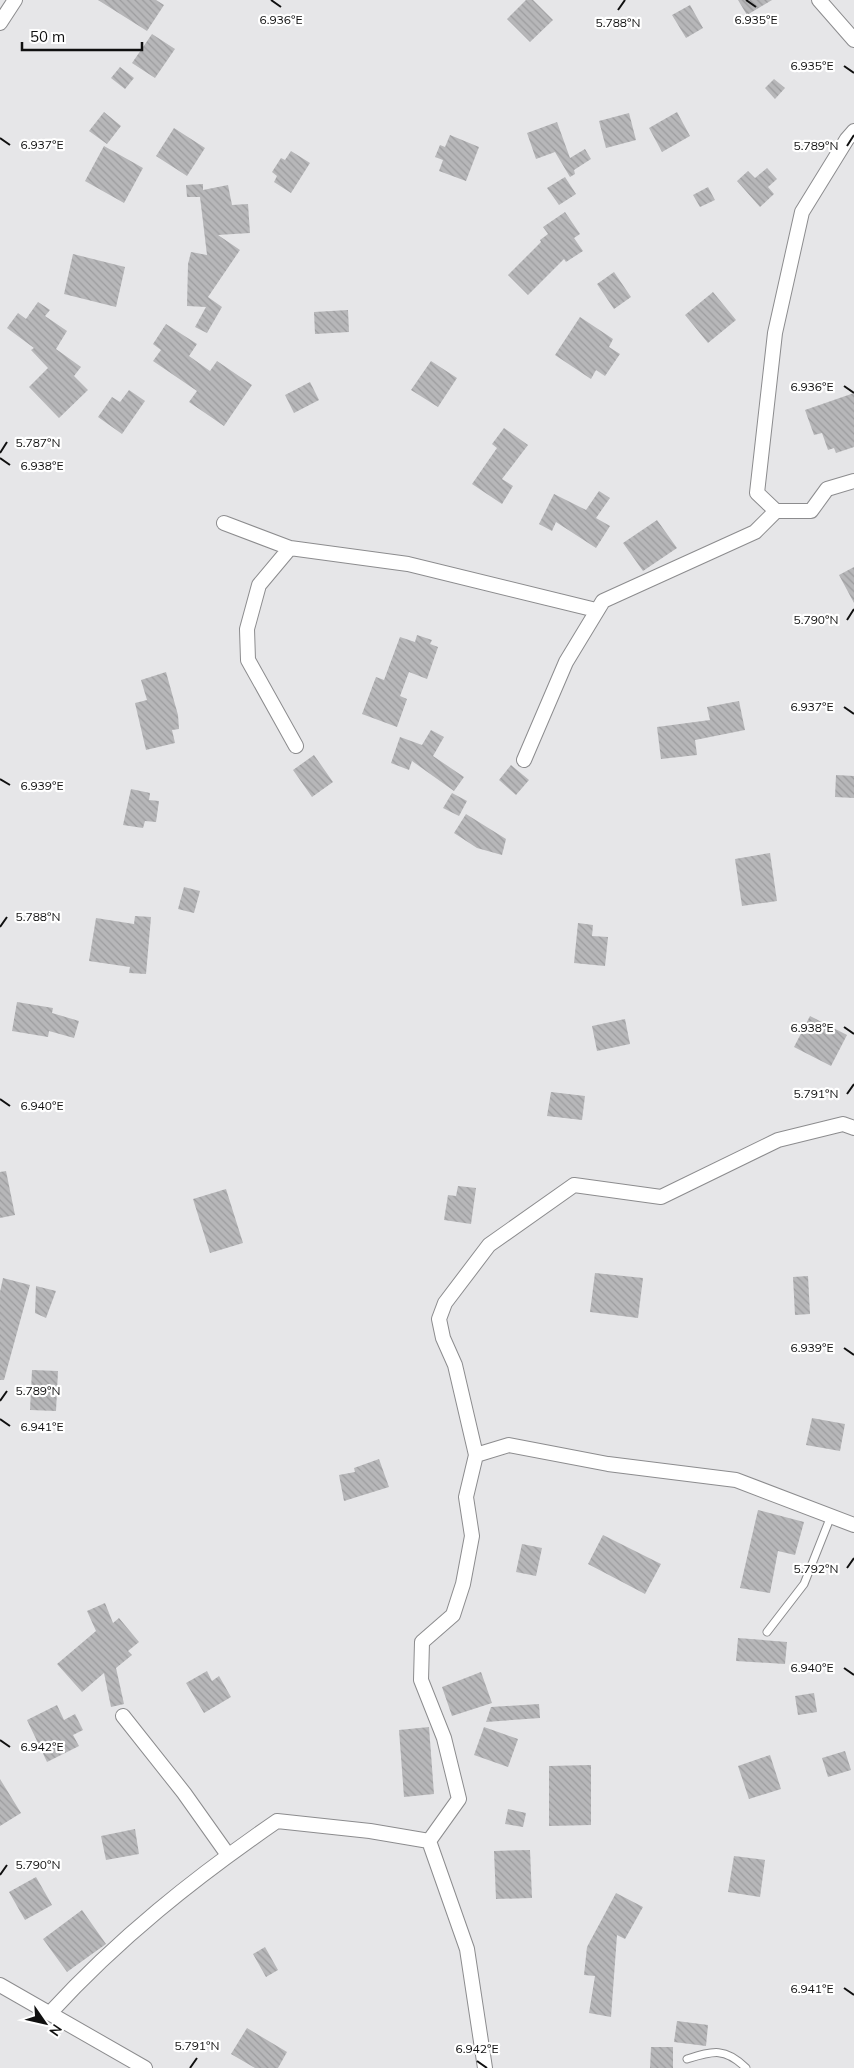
<svg xmlns="http://www.w3.org/2000/svg" width="854" height="2068" font-family="Mulish,sans-serif">
<style>
.building{fill:url(#building-back-hatch)}
.lines{fill:none;stroke-linecap:round;stroke-linejoin:round}
.service-casing{stroke:#8c8c8e;stroke-width:9}
.minor-casing{stroke:#8c8c8e;stroke-width:16}
.service{stroke:#fff;stroke-width:7}
.minor{stroke:#fff;stroke-width:14}
.ticks{fill:none;stroke:#101010;stroke-width:2}
.ticks-label{font-size:12px;text-anchor:middle;fill:#101010;stroke:#fff;stroke-width:4.5;stroke-linejoin:round;paint-order:stroke}
</style>
<defs>
<pattern id="building-back-hatch" width="6" height="6" patternUnits="userSpaceOnUse" patternTransform="scale(1.25)"><rect width="6" height="6" fill="#b7b7b9"/><path d="M-1 5l2 2M0 0l6 6M5-1l2 2" fill="none" stroke="#9c9c9e"/></pattern>
</defs>
<rect width="100%" height="100%" fill="#e6e6e8"/>
<path class="building" d="M 98,0 L 156,0 L 164,5 L 147,31 Z
M 526,0 L 533,0 L 553,20 L 530,42 L 507,19 Z
M 738,0 L 772,0 L 747,15 Z
M 690,5 L 703,28 L 686,38 L 672,15 Z
M 152,34 L 175,49 L 155,78 L 132,63 Z
M 120,67 L 134,78 L 125,89 L 111,78 Z
M 774,79 L 785,88 L 775,99 L 765,88 Z
M 104,112 L 121,126 L 107,144 L 89,131 Z
M 677,112 L 690,136 L 662,152 L 649,128 Z
M 629,113 L 636,140 L 606,148 L 599,121 Z
M 557,122 L 570,158 L 585,149 L 591,159 L 574,170 L 575,174 L 570,177 L 555,152 L 536,159 L 527,133 Z
M 174,128 L 205,148 L 187,176 L 156,156 Z
M 450,135 L 479,147 L 466,181 L 439,171 L 443,160 L 435,157 L 440,145 L 445,147 Z
M 104,146 L 143,168 L 124,203 L 85,181 Z
M 291,151 L 310,163 L 291,193 L 274,182 L 277,176 L 272,172 L 281,158 L 285,160 Z
M 767,168 L 777,179 L 768,187 L 774,194 L 760,207 L 737,181 L 748,171 L 755,178 Z
M 565,177 L 576,194 L 559,205 L 547,188 Z
M 203,184 L 203,190 L 228,185 L 232,205 L 248,204 L 250,233 L 218,235 L 240,250 L 208,297 L 222,307 L 207,333 L 195,327 L 206,307 L 187,306 L 188,264 L 191,252 L 207,255 L 200,197 L 187,197 L 186,185 Z
M 708,187 L 715,200 L 700,207 L 693,195 Z
M 565,212 L 580,234 L 574,238 L 583,251 L 566,262 L 564,259 L 528,295 L 508,275 L 541,242 L 540,240 L 548,234 L 543,227 Z
M 73,254 L 125,267 L 116,307 L 64,294 Z
M 614,272 L 631,297 L 614,309 L 597,284 Z
M 713,292 L 736,320 L 708,343 L 685,315 Z
M 38,302 L 50,310 L 45,316 L 67,331 L 56,349 L 81,367 L 74,376 L 88,390 L 59,418 L 29,387 L 48,368 L 31,350 L 34,348 L 7,328 L 18,313 L 26,319 Z
M 348,310 L 349,332 L 315,334 L 314,312 Z
M 580,317 L 613,339 L 609,347 L 620,354 L 605,376 L 596,370 L 591,379 L 555,355 Z
M 166,324 L 197,344 L 189,356 L 210,371 L 217,361 L 252,385 L 224,426 L 189,402 L 197,391 L 153,361 L 161,350 L 153,344 Z
M 431,361 L 457,378 L 438,407 L 411,390 Z
M 310,382 L 319,400 L 294,413 L 285,395 Z
M 129,390 L 145,401 L 122,434 L 98,417 L 112,397 L 120,402 Z
M 854,393 L 854,447 L 836,453 L 834,448 L 828,450 L 822,433 L 814,435 L 805,410 Z
M 504,428 L 528,445 L 502,479 L 513,486 L 502,504 L 472,484 L 497,448 L 492,444 Z
M 599,491 L 610,498 L 596,518 L 610,526 L 596,548 L 556,522 L 552,531 L 539,524 L 554,494 L 586,510 Z
M 657,520 L 677,548 L 643,571 L 623,543 Z
M 854,567 L 854,603 L 839,575 Z
M 417,635 L 432,640 L 430,644 L 438,647 L 427,679 L 409,672 L 400,696 L 407,699 L 397,727 L 362,714 L 376,677 L 384,680 L 400,637 L 415,642 Z
M 166,672 L 178,715 L 179,729 L 172,730 L 175,743 L 146,750 L 135,703 L 147,700 L 141,680 Z
M 739,701 L 745,730 L 695,740 L 697,755 L 661,759 L 657,727 L 710,720 L 707,707 Z
M 431,730 L 444,737 L 433,756 L 464,777 L 454,791 L 412,761 L 409,770 L 391,763 L 400,737 L 422,745 Z
M 314,755 L 333,782 L 312,797 L 293,770 Z
M 511,765 L 529,780 L 516,795 L 499,780 Z
M 836,775 L 854,776 L 854,798 L 835,797 Z
M 131,789 L 150,793 L 149,800 L 159,801 L 156,822 L 145,821 L 143,828 L 123,825 Z
M 452,793 L 467,801 L 459,816 L 443,808 Z
M 466,814 L 506,839 L 502,855 L 477,848 L 454,833 Z
M 770,853 L 777,901 L 742,906 L 735,859 Z
M 184,887 L 200,891 L 194,913 L 178,909 Z
M 135,916 L 151,917 L 146,974 L 129,973 L 130,967 L 89,961 L 96,918 L 134,924 Z
M 578,923 L 593,925 L 592,936 L 608,937 L 605,966 L 574,963 Z
M 17,1002 L 53,1008 L 52,1013 L 79,1021 L 74,1038 L 49,1031 L 48,1037 L 12,1031 Z
M 810,1016 L 847,1035 L 831,1066 L 794,1047 Z
M 625,1019 L 630,1044 L 597,1051 L 592,1026 Z
M 551,1092 L 585,1096 L 582,1120 L 547,1116 Z
M 6,1171 L 15,1215 L 0,1218 L 0,1172 Z
M 458,1186 L 476,1188 L 471,1224 L 444,1220 L 448,1195 L 456,1196 Z
M 226,1189 L 243,1243 L 210,1253 L 193,1199 Z
M 595,1273 L 643,1278 L 638,1318 L 590,1312 Z
M 808,1276 L 810,1314 L 795,1315 L 793,1277 Z
M 3,1278 L 30,1285 L 4,1380 L 0,1380 L 0,1292 Z
M 36,1286 L 56,1291 L 46,1318 L 35,1313 Z
M 32,1370 L 58,1371 L 56,1411 L 30,1410 Z
M 812,1418 L 845,1424 L 840,1451 L 806,1445 Z
M 379,1459 L 389,1487 L 344,1501 L 339,1475 L 355,1472 L 354,1468 Z
M 758,1510 L 804,1522 L 795,1555 L 778,1551 L 770,1593 L 740,1588 Z
M 603,1535 L 661,1564 L 645,1594 L 588,1564 Z
M 522,1544 L 542,1548 L 536,1576 L 516,1572 Z
M 105,1603 L 113,1623 L 119,1618 L 139,1642 L 128,1651 L 132,1655 L 116,1668 L 124,1704 L 111,1707 L 104,1673 L 82,1692 L 57,1664 L 96,1631 L 87,1611 Z
M 738,1638 L 787,1642 L 785,1664 L 736,1661 Z
M 207,1671 L 212,1681 L 219,1676 L 231,1697 L 204,1713 L 186,1683 Z
M 481,1672 L 492,1703 L 452,1716 L 442,1687 Z
M 814,1693 L 817,1712 L 798,1715 L 795,1696 Z
M 539,1704 L 540,1718 L 486,1722 L 491,1707 Z
M 57,1705 L 64,1720 L 75,1714 L 83,1730 L 73,1735 L 79,1746 L 47,1762 L 27,1720 Z
M 429,1727 L 434,1794 L 404,1797 L 399,1730 Z
M 484,1727 L 518,1739 L 508,1767 L 474,1755 Z
M 845,1751 L 851,1770 L 828,1777 L 822,1758 Z
M 770,1755 L 781,1789 L 749,1799 L 738,1766 Z
M 591,1765 L 591,1825 L 549,1826 L 549,1766 Z
M 0,1779 L 21,1813 L 0,1826 Z
M 508,1809 L 526,1813 L 523,1827 L 505,1824 Z
M 135,1829 L 139,1854 L 106,1860 L 101,1836 Z
M 530,1850 L 532,1898 L 496,1899 L 494,1851 Z
M 734,1856 L 765,1860 L 760,1897 L 728,1892 Z
M 36,1877 L 52,1905 L 25,1920 L 9,1892 Z
M 616,1893 L 643,1907 L 625,1939 L 617,1935 L 611,2017 L 589,2013 L 595,1976 L 584,1975 L 587,1947 Z
M 82,1910 L 106,1944 L 67,1972 L 43,1939 Z
M 265,1947 L 278,1970 L 266,1977 L 253,1954 Z
M 677,2021 L 708,2025 L 706,2046 L 674,2042 Z
M 247,2028 L 287,2052 L 278,2068 L 255,2068 L 231,2054 Z
M 651,2047 L 673,2047 L 673,2068 L 650,2068 Z"/>
<g class="lines">
<defs>
<path id="service" d="M 767,1632 L 804,1584 L 831,1516
M 687,2059 C 713,2051 725,2047 746,2068"/>
<path id="minor" d="M 819,0 L 854,40
M 0,23 L 15,0
M 776,511 L 757,493 L 775,333 L 802,212 L 847,139 L 854,131
M 224,523 L 290,548 L 408,564 L 596,610
M 290,548 L 259,585 L 247,629 L 248,660 L 296,746
M 524,760 L 566,662 L 603,601 L 755,532 L 776,511 L 811,511 L 827,489 L 854,481
M 476,1455 L 455,1365 L 443,1338 L 439,1319 L 445,1303 L 489,1245 L 574,1185 L 661,1197 L 778,1140 L 843,1124 L 854,1128
M 123,1716 L 184,1793 L 228,1855
M 429,1841 L 467,1949 L 485,2068
M 0,1985 L 145,2068
M 50,2013 C 119,1938 193,1879 277,1821 L 370,1831 L 429,1841 L 459,1799 L 444,1738 L 421,1680 L 422,1642 L 453,1615 L 463,1584 L 472,1536 L 466,1497 L 476,1455 L 509,1445 L 608,1464 L 736,1480 L 854,1525"/>
</defs>
<use href="#service" class="service-casing"/>
<use href="#minor" class="minor-casing"/>
<use href="#service" class="service"/>
<use href="#minor" class="minor"/>
</g>
<path class="ticks" d="M 271,0 L 281,7M 746,0 L 756,7M 618,10 L 625,0M 844,66 L 854,73M 0,138 L 10,145M 847,146 L 854,135M 844,386 L 854,393M 0,453 L 7,442M 0,458 L 10,465M 847,620 L 854,609M 844,707 L 854,714M 0,779 L 10,785M 0,927 L 7,917M 844,1027 L 854,1034M 847,1094 L 854,1084M 0,1099 L 10,1106M 844,1348 L 854,1355M 0,1401 L 7,1391M 0,1419 L 10,1426M 847,1568 L 854,1558M 844,1668 L 854,1675M 0,1740 L 10,1747M 0,1875 L 7,1865M 844,1988 L 854,1995M 477,2061 L 487,2068M 190,2068 L 197,2058"/>
<g class="ticks-label">
<text x="756" y="24">6.935°E</text>
<text x="281" y="24">6.936°E</text>
<text x="618" y="27">5.788°N</text>
<text x="812" y="70">6.935°E</text>
<text x="42" y="149">6.937°E</text>
<text x="816" y="150">5.789°N</text>
<text x="812" y="391">6.936°E</text>
<text x="38" y="447">5.787°N</text>
<text x="42" y="470">6.938°E</text>
<text x="816" y="624">5.790°N</text>
<text x="812" y="711">6.937°E</text>
<text x="42" y="790">6.939°E</text>
<text x="38" y="921">5.788°N</text>
<text x="812" y="1032">6.938°E</text>
<text x="816" y="1098">5.791°N</text>
<text x="42" y="1110">6.940°E</text>
<text x="812" y="1352">6.939°E</text>
<text x="38" y="1395">5.789°N</text>
<text x="42" y="1431">6.941°E</text>
<text x="816" y="1573">5.792°N</text>
<text x="812" y="1672">6.940°E</text>
<text x="42" y="1751">6.942°E</text>
<text x="38" y="1869">5.790°N</text>
<text x="812" y="1993">6.941°E</text>
<text x="197" y="2050">5.791°N</text>
<text x="477" y="2053">6.942°E</text>
</g>
<g transform="translate(45 2023) rotate(124)" stroke="#ffffff" stroke-width="4" paint-order="stroke">
<path d="M0-4L9 19L0 12L-9 19Z" fill="#101010"/>
<text y="-8" font-size="14" font-weight="bold" text-anchor="middle" fill="#101010">N</text>
</g>
<path d="M22 42v8h120v-8" fill="none" stroke="#101010" stroke-width="2.5"/>
<text x="30" y="42" font-size="15" fill="#101010" stroke="#ffffff" stroke-width="4" paint-order="stroke">50 m</text>
</svg>
